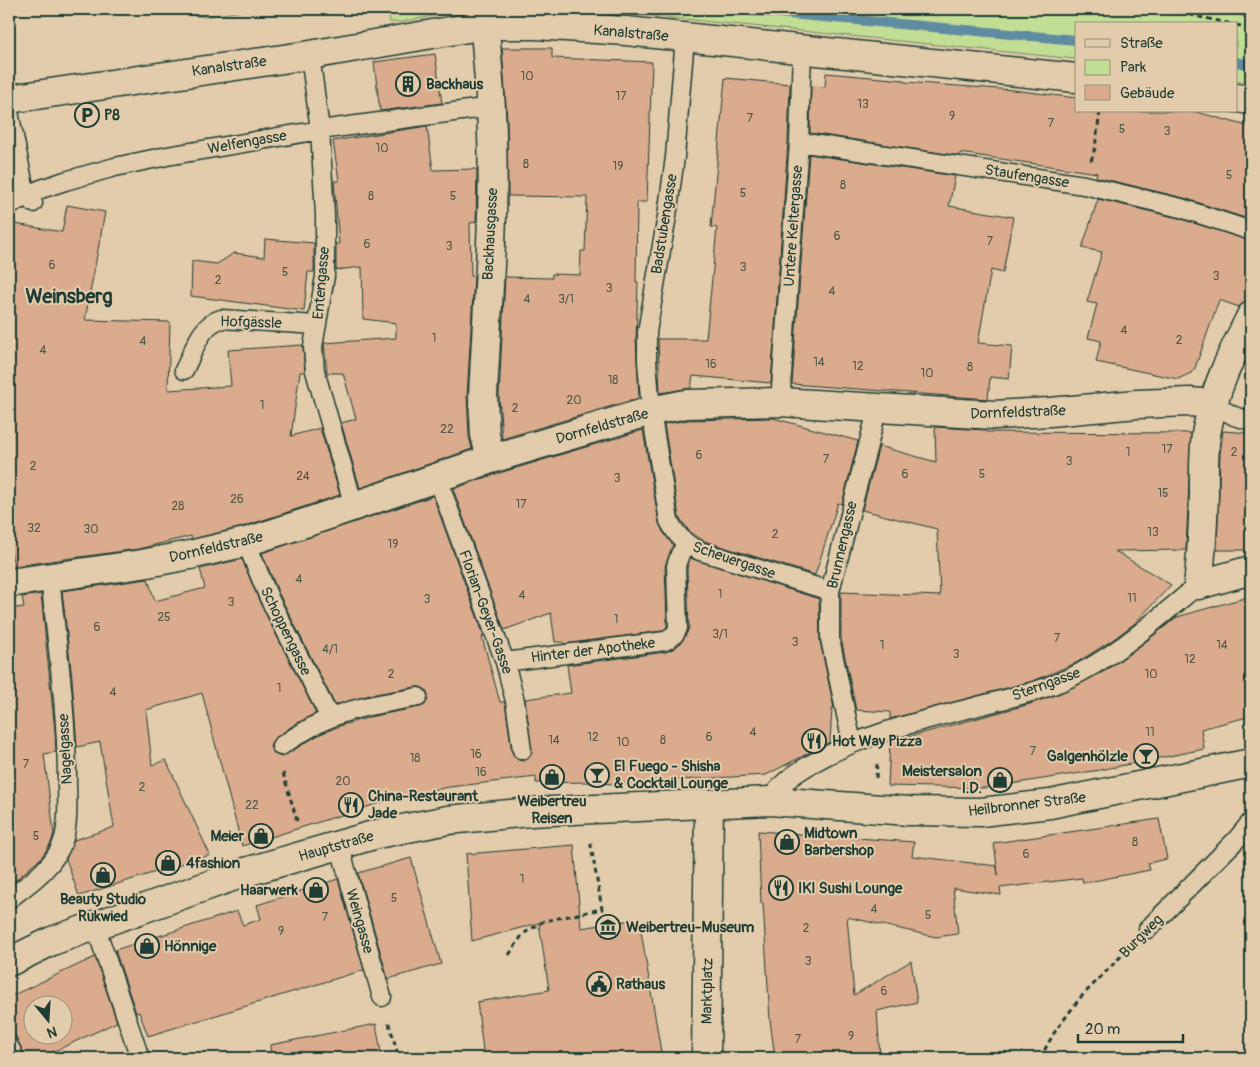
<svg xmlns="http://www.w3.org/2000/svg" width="1260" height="1067" font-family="Pangolin,sans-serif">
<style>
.green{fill:#c2dd94;stroke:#708d64}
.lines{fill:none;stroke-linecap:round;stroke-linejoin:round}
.stream{stroke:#618ca1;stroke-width:10}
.building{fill:#dbab8d;stroke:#1f3d34;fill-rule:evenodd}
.service-casing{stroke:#1f3d34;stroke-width:21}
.minor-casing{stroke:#1f3d34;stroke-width:31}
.tertiary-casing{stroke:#1f3d34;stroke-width:31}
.path{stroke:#1f3d34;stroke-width:3;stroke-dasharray:5 4;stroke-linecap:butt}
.service{stroke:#e2ccab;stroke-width:18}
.minor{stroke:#e2ccab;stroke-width:28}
.tertiary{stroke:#e2ccab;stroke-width:28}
.labels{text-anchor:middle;stroke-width:4;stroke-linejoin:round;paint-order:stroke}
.number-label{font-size:12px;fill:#4e584a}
.street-label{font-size:15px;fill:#1f3d34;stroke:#e2ccab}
.poi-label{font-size:15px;font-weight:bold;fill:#1f3d34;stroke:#e2ccab;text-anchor:start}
.district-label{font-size:20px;font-weight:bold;fill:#1f3d34;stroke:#e2ccab}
</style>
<rect width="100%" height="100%" fill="#e2ccab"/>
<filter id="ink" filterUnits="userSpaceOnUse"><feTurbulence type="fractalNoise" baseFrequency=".02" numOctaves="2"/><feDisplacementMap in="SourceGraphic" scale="10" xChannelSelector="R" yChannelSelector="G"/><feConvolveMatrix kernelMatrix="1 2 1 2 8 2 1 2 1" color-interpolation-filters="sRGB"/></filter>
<g filter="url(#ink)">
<path class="green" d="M 152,9 L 255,9 L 203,17 Z
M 388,9 L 465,9 L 465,10 L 401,22 L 390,22 Z
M 585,9 L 1251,9 L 1251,10 L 1234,12 L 1251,21 L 1251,83 L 1236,81 L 1236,24 L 1076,24 L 1076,59 Z"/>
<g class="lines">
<path class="stream" d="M 733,9 L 1076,40
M 1236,62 L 1251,65"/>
</g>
<path class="building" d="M 502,48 L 552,48 L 552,58 L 652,62 L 647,202 L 637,202 L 636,282 L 638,282 L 636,340 L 639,398 L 502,439 L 499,396 L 505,277 L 552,278 L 552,274 L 580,275 L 581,251 L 585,251 L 587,197 L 508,196 L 507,120 Z
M 435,54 L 442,103 L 380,111 L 374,62 Z
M 826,73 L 904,80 L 904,82 L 1013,90 L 1076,98 L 1076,111 L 1193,111 L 1251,127 L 1251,220 L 1184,198 L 1096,177 L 1097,173 L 960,153 L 960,156 L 810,133 L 811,86 L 825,87 Z
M 725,78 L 790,84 L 788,141 L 771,383 L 693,376 L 691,388 L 660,393 L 658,339 L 706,339 L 717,228 L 711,227 Z
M 427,126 L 433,170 L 477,169 L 476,222 L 470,223 L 471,276 L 474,276 L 467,397 L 469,436 L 472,449 L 360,488 L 341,423 L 356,419 L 343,373 L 327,373 L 324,343 L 396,338 L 396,323 L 363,319 L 362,267 L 336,270 L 336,244 L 339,244 L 334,181 L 339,181 L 333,141 Z
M 809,154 L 955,176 L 949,206 L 1013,217 L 1003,273 L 991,270 L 978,343 L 1012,346 L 1009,379 L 990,377 L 988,399 L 792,384 Z
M 1098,199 L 1178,218 L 1251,241 L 1251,301 L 1243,303 L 1239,307 L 1219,300 L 1195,368 L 1191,373 L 1178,379 L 1096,362 L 1101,341 L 1088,338 L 1097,304 L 1087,302 L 1102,252 L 1082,248 Z
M 67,205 L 105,212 L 85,320 L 170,322 L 168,390 L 231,386 L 228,350 L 303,345 L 305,372 L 300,372 L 291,436 L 320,428 L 340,495 L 242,527 L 192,539 L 191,536 L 138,549 L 14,566 L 9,542 L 9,223 L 62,232 Z
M 265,239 L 314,243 L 314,272 L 308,272 L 304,311 L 191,296 L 192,261 L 217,264 L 234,253 L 264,257 Z
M 773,418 L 858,441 L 842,504 L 838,503 L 815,575 L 704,541 L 689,531 L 679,517 L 664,424 L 688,420 Z
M 935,427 L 986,430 L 986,432 L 1191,433 L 1186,550 L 1115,551 L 1171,585 L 1134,624 L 1111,641 L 1076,663 L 1033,681 L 890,719 L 890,712 L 856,710 L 841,638 L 841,592 L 940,596 L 937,529 L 862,510 L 879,446 L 936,462 Z
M 643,430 L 659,523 L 663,532 L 673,545 L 665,566 L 667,626 L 666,628 L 662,631 L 564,644 L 563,642 L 555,642 L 551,613 L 504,630 L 453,489 L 496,474 Z
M 1223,431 L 1251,433 L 1251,550 L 1217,550 L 1220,454 Z
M 433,496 L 484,636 L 482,637 L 500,702 L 504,702 L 505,703 L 512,752 L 518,760 L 523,761 L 528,759 L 532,753 L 525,699 L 571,693 L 567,665 L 666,652 L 675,648 L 682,641 L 689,628 L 687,568 L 690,558 L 819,599 L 820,641 L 834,708 L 832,708 L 830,742 L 766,775 L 613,784 L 586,782 L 536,783 L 536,777 L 449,787 L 399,797 L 242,846 L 202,693 L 146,710 L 152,765 L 166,760 L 210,855 L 79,896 L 66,859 L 74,840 L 114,827 L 100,742 L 77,747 L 72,678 L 62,591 L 148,579 L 155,601 L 205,588 L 200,569 L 242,559 L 260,603 L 316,713 L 292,726 L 272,741 L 270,746 L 272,751 L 276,755 L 282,757 L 320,734 L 342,725 L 374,716 L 420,707 L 425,705 L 428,696 L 426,690 L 421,687 L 416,687 L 370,695 L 335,705 L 279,594 L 262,553 Z
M 41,594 L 55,731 L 56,752 L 44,754 L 54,833 L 51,843 L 41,858 L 9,886 L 9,609 L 24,607 L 22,597 Z
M 1251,596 L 1251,716 L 1201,729 L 1204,749 L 1100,770 L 985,788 L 888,786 L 890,742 L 1030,704 L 1058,694 L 1105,671 L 1140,646 L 1177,617 Z
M 1159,819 L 1167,859 L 1148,863 L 1150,870 L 1083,883 L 1082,878 L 1000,888 L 1001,895 L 953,888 L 958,934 L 936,937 L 847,917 L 854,995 L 911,961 L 917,1002 L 877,1011 L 880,1058 L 775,1058 L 770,1020 L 763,903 L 761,903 L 758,831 L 914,842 L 912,856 L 997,866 L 998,875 L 994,843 Z
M 574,845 L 581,928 L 639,919 L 661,1052 L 619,1058 L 484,1058 L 477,1002 L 549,990 L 539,923 L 472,941 L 466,854 Z
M 411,858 L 441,964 L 388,979 L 358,873 Z
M 338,879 L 364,970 L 148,1036 L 139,1012 L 136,1013 L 115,950 L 237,911 L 243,925 L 261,919 L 257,905 Z
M 95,957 L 117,1022 L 40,1058 L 26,1058 L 9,1022 L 9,997 ZM 32,1004 L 62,1004 L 62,1034 L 32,1034 Z
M 376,1024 L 382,1058 L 271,1058 L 270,1045 Z"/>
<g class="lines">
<defs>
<path id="service" d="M 685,38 L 675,157 L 667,216 L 647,332 L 647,361 L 651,411 L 669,521 C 677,536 685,544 700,551 L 830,591
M 310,55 L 320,130 L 325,215 L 325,276 L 313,347 L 315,371 L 354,506
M 9,112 L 24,186 L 33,203
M 799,142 L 1084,185 L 1181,208 L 1251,231
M 9,205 L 41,189 L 65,181 L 115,167 L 167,156 L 320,130 L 491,107
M 184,370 C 194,351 200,325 221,319 L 317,325
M 780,402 L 799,142 L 802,50
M 1213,404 L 1234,416 L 1251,421
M 437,477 L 505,662 L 515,701 L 522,750
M 246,542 L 269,598 L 330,718
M 505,662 L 665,641 C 672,638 675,635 678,628 L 676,566 L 680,554 L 687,544
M 852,743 L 830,639 L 830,591 L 878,407
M 281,746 C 296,736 311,726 328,719 C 356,706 388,703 418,697
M 770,801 C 780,783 794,774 811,764 C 866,732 929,719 990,703 C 1014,697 1040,691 1063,681 C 1113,659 1156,620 1198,585
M 339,844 L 382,997
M 9,899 C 29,884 57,865 64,838 C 69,820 67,799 67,781 C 67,713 57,645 50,577
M 95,925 L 140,1058
M 1148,929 L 1236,840 L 1251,822
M 9,1046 L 15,1058"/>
<path id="minor" d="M 482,9 C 486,32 487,57 489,81 C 498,186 488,291 483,396 L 485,435 L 491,459
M 1236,98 L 1251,100
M 9,99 L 310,55 L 485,25 L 536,25 L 626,31 L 1076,78
M 1251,316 C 1232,354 1215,387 1207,429 C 1203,450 1204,472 1204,494 C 1203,524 1202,554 1198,585 L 1251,570
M 9,583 L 142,564 L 190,555 L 246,542 L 308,522 L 491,459 L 651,411 L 686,404 L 780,402 L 994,415 L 1050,412 L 1137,404 L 1190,402 L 1213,404
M 706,1058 L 709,804"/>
<path id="tertiary" d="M 9,962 L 52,941 L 246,872 L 377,834 L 448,820 L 530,812 L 770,801 L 909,811 L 981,812 L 1050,804 L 1251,763"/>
</defs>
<use href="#service" class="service-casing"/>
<use href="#minor" class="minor-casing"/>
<use href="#tertiary" class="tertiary-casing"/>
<path class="path" d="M 1163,9 L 1232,24
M 1236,25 L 1251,28
M 1091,161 L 1095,148 L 1100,111
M 283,773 L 298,824
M 876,778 L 877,764
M 509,955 L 523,934 L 544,921 L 602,909 L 590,840
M 389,1023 L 399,1058
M 1040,1058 L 1054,1033 L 1080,998 L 1130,947"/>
<use href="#service" class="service"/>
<use href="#minor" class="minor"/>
<use href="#tertiary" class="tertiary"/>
</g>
</g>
<defs>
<symbol id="building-ring" viewBox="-11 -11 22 22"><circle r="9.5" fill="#e2ccab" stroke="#1f3d34" stroke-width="1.5"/><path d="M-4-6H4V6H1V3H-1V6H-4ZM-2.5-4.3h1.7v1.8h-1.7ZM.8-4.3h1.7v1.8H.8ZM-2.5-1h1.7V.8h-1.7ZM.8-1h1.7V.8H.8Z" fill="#1f3d34"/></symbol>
<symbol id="parking-ring" viewBox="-11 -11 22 22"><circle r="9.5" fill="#e2ccab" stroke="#1f3d34" stroke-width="1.5"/><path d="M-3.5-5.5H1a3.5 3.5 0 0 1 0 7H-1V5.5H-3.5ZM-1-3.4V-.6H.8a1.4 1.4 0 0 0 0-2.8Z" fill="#1f3d34"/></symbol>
<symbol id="restaurant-ring" viewBox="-11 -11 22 22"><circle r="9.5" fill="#e2ccab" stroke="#1f3d34" stroke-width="1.5"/><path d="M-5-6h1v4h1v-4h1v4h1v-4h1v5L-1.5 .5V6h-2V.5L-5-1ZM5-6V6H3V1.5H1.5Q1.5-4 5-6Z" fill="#1f3d34"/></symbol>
<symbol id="bar-ring" viewBox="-11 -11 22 22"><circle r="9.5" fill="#e2ccab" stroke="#1f3d34" stroke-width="1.5"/><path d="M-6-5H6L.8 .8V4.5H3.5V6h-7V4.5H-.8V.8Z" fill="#1f3d34"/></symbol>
<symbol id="shop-ring" viewBox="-11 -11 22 22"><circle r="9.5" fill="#e2ccab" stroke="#1f3d34" stroke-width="1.5"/><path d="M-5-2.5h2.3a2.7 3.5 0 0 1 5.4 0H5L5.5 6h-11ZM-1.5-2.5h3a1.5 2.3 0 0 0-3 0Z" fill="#1f3d34"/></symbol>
<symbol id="museum-ring" viewBox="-11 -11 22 22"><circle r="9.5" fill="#e2ccab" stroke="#1f3d34" stroke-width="1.5"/><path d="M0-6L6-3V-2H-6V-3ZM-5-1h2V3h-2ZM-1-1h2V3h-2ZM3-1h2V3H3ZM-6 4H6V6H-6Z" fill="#1f3d34"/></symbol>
<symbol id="civic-ring" viewBox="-11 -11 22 22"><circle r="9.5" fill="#e2ccab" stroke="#1f3d34" stroke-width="1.5"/><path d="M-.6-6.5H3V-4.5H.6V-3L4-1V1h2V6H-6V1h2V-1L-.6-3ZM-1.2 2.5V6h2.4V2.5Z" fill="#1f3d34"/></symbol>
</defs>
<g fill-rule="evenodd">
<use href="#building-ring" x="394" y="70" width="28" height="28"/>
<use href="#parking-ring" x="73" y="101" width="28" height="28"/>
<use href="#restaurant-ring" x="800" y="727" width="28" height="28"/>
<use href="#bar-ring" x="1132" y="742" width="28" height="28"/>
<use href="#bar-ring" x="583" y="761" width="28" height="28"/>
<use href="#shop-ring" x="538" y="763" width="28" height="28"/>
<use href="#shop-ring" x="986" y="766" width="28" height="28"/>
<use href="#restaurant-ring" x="337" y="791" width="28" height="28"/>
<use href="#shop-ring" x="247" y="822" width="28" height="28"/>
<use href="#shop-ring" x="773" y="828" width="28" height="28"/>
<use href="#shop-ring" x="154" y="849" width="28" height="28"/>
<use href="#shop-ring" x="89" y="861" width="28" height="28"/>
<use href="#restaurant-ring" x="767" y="874" width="28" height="28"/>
<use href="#shop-ring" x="302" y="876" width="28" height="28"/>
<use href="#museum-ring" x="594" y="913" width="28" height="28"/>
<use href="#shop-ring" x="133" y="932" width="28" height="28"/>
<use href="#civic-ring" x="585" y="970" width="28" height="28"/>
</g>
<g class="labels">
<g class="number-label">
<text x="527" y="80">10</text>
<text x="621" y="100">17</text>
<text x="863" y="108">13</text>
<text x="952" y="120">9</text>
<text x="750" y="122">7</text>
<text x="1051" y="127">7</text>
<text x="1122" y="133">5</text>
<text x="1167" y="135">3</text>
<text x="382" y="152">10</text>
<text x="526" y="168">8</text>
<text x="618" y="170">19</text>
<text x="1229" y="179">5</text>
<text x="843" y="189">8</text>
<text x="743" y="197">5</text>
<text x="371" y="200">8</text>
<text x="453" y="200">5</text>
<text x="837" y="240">6</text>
<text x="990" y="245">7</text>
<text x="367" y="248">6</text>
<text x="449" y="250">3</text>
<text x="52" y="269">6</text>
<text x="743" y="271">3</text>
<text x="285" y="276">5</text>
<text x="1216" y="280">3</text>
<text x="218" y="284">2</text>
<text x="609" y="292">3</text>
<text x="832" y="295">4</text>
<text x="527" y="303">4</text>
<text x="566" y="303">3/1</text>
<text x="1124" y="334">4</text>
<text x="434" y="342">1</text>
<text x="1179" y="344">2</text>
<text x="143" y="345">4</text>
<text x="43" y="354">4</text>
<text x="819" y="366">14</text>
<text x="711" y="368">16</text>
<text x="858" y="370">12</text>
<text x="970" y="371">8</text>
<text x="927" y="377">10</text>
<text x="613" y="384">18</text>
<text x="574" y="404">20</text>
<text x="262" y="409">1</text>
<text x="515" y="412">2</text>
<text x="447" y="433">22</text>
<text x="1167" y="453">17</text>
<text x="1128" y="456">1</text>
<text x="1234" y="456">2</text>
<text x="699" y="459">6</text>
<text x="826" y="463">7</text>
<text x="1069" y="465">3</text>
<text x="33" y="470">2</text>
<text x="905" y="478">6</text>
<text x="982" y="478">5</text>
<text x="303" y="480">24</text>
<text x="617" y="482">3</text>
<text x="1163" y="497">15</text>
<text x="237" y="503">26</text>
<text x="521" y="508">17</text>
<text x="178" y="510">28</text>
<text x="34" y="532">32</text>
<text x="91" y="533">30</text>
<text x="1153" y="536">13</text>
<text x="775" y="538">2</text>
<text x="393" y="548">19</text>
<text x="299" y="583">4</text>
<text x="720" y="598">1</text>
<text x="522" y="599">4</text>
<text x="1132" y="602">11</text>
<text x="427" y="603">3</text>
<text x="231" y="606">3</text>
<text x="164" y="621">25</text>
<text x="616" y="623">1</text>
<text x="97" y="631">6</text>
<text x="720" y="638">3/1</text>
<text x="1057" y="642">7</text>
<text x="795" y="646">3</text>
<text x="882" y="649">1</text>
<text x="1222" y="649">14</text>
<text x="330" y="653">4/1</text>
<text x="956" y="658">3</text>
<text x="1190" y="663">12</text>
<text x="391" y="678">2</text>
<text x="1151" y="678">10</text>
<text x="279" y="692">1</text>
<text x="113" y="696">4</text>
<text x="753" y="736">4</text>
<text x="1150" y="736">11</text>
<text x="593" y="741">12</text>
<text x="709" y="741">6</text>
<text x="554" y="744">14</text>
<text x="663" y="744">8</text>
<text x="623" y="746">10</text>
<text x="1033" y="755">7</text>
<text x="476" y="758">16</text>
<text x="415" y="762">18</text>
<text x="26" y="768">7</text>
<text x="481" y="776">16</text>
<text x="343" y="785">20</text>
<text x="142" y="791">2</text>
<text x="252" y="809">22</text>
<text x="36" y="840">5</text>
<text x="1135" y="846">8</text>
<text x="1026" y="858">6</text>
<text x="522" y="883">1</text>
<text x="394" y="902">5</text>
<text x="874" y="913">4</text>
<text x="928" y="919">5</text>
<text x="325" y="921">7</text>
<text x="806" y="932">2</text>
<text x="281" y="935">9</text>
<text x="808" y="965">3</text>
<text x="884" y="995">6</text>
<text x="851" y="1040">9</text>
<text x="798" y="1043">7</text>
</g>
<g class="street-label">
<text transform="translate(631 33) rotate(5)" y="5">Kanalstraße</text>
<text transform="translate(229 66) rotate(-8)" y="5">Kanalstraße</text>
<text transform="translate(247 142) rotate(-10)" y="5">Welfengasse</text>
<text transform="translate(1027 176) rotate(9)" y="5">Staufengasse</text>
<text transform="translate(664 224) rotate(-81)" y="5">Badstubengasse</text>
<text transform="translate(793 226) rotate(-86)" y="5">Untere Keltergasse</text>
<text transform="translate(490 234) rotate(-87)" y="5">Backhausgasse</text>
<text transform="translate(321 283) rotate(-85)" y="5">Entengasse</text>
<text transform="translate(251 322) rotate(2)" y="5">Hofgässle</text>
<text transform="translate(1018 412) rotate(-2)" y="5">Dornfeldstraße</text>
<text transform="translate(602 426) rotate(-16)" y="5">Dornfeldstraße</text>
<text transform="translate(842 545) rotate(-77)" y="5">Brunnengasse</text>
<text transform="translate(216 547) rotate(-13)" y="5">Dornfeldstraße</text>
<text transform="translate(734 560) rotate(19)" y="5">Scheuergasse</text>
<text transform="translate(486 612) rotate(70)" y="5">Florian-Geyer-Gasse</text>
<text transform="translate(286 631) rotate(64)" y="5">Schoppengasse</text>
<text transform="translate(593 650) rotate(-7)" y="5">Hinter der Apotheke</text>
<text transform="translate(1046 684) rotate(-20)" y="5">Sterngasse</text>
<text transform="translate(65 749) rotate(-93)" y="5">Nagelgasse</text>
<text transform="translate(1027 804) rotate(-7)" y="5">Heilbronner Straße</text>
<text transform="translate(336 846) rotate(-16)" y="5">Hauptstraße</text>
<text transform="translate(360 921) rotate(74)" y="5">Weingasse</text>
<text transform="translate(1141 936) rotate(-45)" y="5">Burgweg</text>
<text transform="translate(707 991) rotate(-89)" y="5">Marktplatz</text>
</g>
<g class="poi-label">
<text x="426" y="89">Backhaus</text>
<text x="104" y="120">P8</text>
<text x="832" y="746">Hot Way Pizza</text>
<text x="1128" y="761" text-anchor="end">Galgenhölzle</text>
<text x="614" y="771">El Fuego - Shisha<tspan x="614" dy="17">&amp; Cocktail Lounge</tspan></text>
<text x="982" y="776" text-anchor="end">Meistersalon<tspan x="982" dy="17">I.D.</tspan></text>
<text x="368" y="801">China-Restaurant<tspan x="368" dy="17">Jade</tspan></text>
<text x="552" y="806" text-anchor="middle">Weibertreu<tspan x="552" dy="17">Reisen</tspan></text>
<text x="804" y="838">Midtown<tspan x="804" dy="17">Barbershop</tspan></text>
<text x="244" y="841" text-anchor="end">Meier</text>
<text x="186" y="868">4fashion</text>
<text x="798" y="893">IKI Sushi Lounge</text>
<text x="298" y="895" text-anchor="end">Haarwerk</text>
<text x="103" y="904" text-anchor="middle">Beauty Studio<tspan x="103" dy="17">Rukwied</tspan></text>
<text x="626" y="932">Weibertreu-Museum</text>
<text x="164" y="951">Hönnige</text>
<text x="616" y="989">Rathaus</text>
</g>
<g class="district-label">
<text x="69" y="303">Weinsberg</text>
</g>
</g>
<rect width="1260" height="1067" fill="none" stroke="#e2ccab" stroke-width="30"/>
<rect x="15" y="15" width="1230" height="1037" fill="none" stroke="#1f3d34" stroke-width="2" filter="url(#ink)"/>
<rect x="1075" y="22" width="162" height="90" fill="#e2ccab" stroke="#94937b"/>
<rect x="1085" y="39" width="25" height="8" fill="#e2ccab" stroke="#94937b"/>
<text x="1120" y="48" font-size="15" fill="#1f3d34">Straße</text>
<rect x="1085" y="60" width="25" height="15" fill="#c2dd94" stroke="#94937b"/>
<text x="1120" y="72" font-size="15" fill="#1f3d34">Park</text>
<rect x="1085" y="85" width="25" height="15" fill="#dbab8d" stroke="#94937b"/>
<text x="1120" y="98" font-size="15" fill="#1f3d34">Gebäude</text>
<g transform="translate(48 1020) rotate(162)"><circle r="24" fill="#e2ccab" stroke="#94937b"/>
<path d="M0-4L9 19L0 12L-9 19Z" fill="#1f3d34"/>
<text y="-8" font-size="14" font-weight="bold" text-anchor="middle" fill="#1f3d34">N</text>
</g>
<path d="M1078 1034v8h105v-8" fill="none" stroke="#1f3d34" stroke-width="2.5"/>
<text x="1085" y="1034" font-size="15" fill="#1f3d34" stroke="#e2ccab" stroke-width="4" paint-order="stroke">20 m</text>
</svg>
